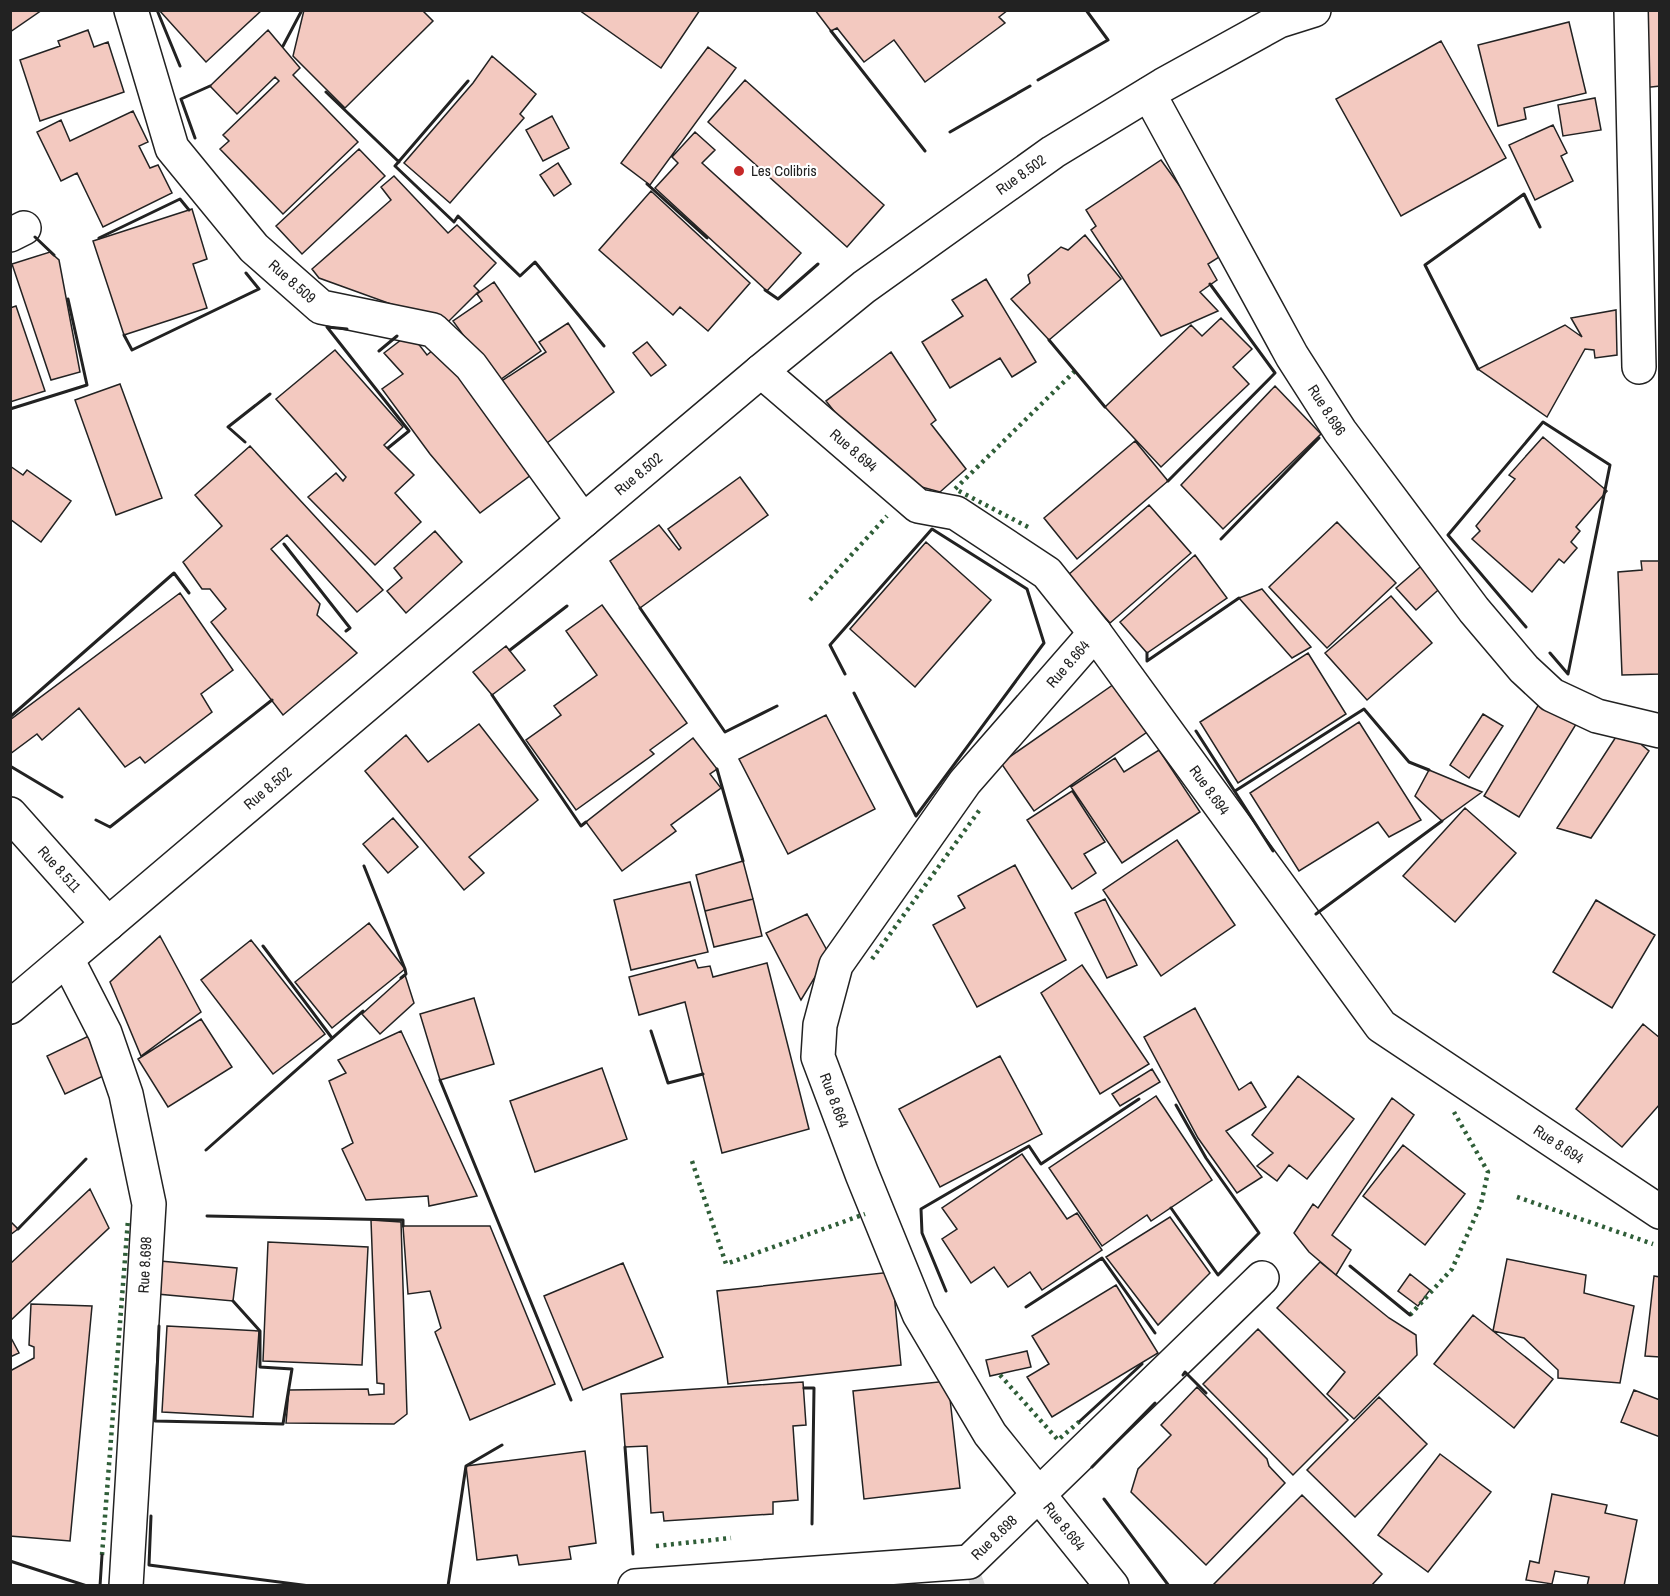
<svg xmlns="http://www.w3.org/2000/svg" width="1670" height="1596" font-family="'Archivo Narrow',sans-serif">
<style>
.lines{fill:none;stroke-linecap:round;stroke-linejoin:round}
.stream{stroke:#d9d9d9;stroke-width:14}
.building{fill:#f3c9c0;stroke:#222;stroke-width:1.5}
.minor-casing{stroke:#222;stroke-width:36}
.secondary-casing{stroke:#222;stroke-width:36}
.minor{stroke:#fff;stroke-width:33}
.secondary{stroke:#fff;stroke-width:33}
.hedge{stroke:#2f5e38;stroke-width:4.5;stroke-dasharray:3 4.5;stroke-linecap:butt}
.wall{stroke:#222;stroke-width:3}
.poi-dot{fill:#c62828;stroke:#fff;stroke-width:2}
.labels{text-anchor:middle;stroke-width:4.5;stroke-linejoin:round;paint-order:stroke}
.poi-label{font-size:15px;fill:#222;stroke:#fff;text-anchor:start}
.street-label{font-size:15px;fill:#222;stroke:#fff}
</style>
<rect width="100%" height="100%" fill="#fff"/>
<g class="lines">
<path class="stream" d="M 969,1562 L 978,1586"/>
</g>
<path class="building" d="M 10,10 L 42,10 L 10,32 Z
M 159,10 L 262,10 L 206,62 Z
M 304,10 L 422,10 L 433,21 L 345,108 L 293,56 Z
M 579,10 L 700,10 L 661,68 Z
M 815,10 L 1008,10 L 999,17 L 1005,23 L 925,82 L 894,40 L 864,62 L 837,28 L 831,31 Z
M 1640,10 L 1660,10 L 1660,86 L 1642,88 Z
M 1569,22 L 1586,93 L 1524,108 L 1526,119 L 1498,126 L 1478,45 Z
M 88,30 L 94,47 L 108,42 L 124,92 L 40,121 L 20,60 L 60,46 L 58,41 Z
M 268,30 L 300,68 L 293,75 L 358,142 L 283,214 L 220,149 L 229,141 L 223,135 L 279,81 L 275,77 L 237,114 L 210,86 Z
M 1441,41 L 1506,158 L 1401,216 L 1336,99 Z
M 708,47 L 736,68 L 650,185 L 621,163 Z
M 492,56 L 536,94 L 520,114 L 524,118 L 450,203 L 404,163 L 473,83 Z
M 745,80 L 884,205 L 847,247 L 708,122 Z
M 1595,98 L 1601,130 L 1563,136 L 1558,105 Z
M 133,111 L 148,142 L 139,146 L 150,168 L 158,165 L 172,193 L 103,227 L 77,173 L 61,181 L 37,132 L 61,120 L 70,141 Z
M 552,116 L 569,148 L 543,161 L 526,130 Z
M 1553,125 L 1567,153 L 1561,156 L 1573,181 L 1535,200 L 1509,145 Z
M 695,132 L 715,150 L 702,163 L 801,253 L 767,291 L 655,188 L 678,163 L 672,157 Z
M 359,149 L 385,176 L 302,254 L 276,226 Z
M 1161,160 L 1227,252 L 1208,264 L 1217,280 L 1200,292 L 1218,311 L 1161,336 L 1091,230 L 1096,226 L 1086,210 Z
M 558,163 L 571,184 L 554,196 L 540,175 Z
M 394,176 L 448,233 L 457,225 L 496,263 L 474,286 L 479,291 L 446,324 L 319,278 L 312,269 L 391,200 L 381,187 Z
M 651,191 L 750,283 L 708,331 L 680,307 L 673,315 L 599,250 Z
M 192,209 L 207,259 L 193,264 L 207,308 L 124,335 L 93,241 Z
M 1085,235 L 1121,279 L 1049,340 L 1011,299 L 1030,283 L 1028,275 L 1061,247 L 1068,250 Z
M 50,252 L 59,260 L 80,372 L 51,380 L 12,264 Z
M 986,279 L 1036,362 L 1012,377 L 1000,358 L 950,388 L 922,342 L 963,316 L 952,300 Z
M 494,282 L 541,351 L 497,382 L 453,321 L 482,301 L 477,294 Z
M 16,306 L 45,391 L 10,402 L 10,308 Z
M 1616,310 L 1617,355 L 1595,358 L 1594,350 L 1585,349 L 1547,417 L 1478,369 L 1565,325 L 1582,337 L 1571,318 Z
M 1221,318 L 1252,349 L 1233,367 L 1249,384 L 1161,467 L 1105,407 L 1191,325 L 1202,336 Z
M 568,323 L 614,392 L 543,446 L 500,382 L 546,352 L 539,342 Z
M 410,333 L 427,355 L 440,344 L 539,469 L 480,513 L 430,454 L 382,389 L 403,374 L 384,353 Z
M 647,342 L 666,365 L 651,376 L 633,353 Z
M 335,350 L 403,427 L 384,445 L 414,475 L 395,493 L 421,522 L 375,565 L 308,497 L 336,473 L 343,481 L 346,477 L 276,399 Z
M 891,352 L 936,420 L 931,424 L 966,469 L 940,492 L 903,482 L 876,464 L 826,401 Z
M 120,384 L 162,498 L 116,515 L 75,400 Z
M 1275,386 L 1321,434 L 1223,529 L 1181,485 Z
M 1543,437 L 1607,491 L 1576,527 L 1580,531 L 1571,542 L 1577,548 L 1564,563 L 1559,559 L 1532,592 L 1472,539 L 1480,531 L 1476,526 L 1515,479 L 1509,475 Z
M 1135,441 L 1168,481 L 1077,559 L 1044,518 Z
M 250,446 L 383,590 L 357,612 L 287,535 L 271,549 L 320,604 L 317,615 L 357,653 L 283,715 L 211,622 L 226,609 L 210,589 L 202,589 L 183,562 L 222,526 L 195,495 Z
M 10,466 L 23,475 L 27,470 L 71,501 L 41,542 L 10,519 Z
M 740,477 L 768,515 L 640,608 L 610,561 L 659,525 L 679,550 L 681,548 L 668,529 Z
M 1149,505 L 1191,553 L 1110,623 L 1068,575 Z
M 1337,522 L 1396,583 L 1327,648 L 1269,587 Z
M 435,531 L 462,562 L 406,613 L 387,591 L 402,578 L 394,568 Z
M 926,542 L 991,600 L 915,687 L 850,629 Z
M 1195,555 L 1227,598 L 1147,653 L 1120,622 Z
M 1427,561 L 1446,583 L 1416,610 L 1396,588 Z
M 1641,561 L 1660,561 L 1660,674 L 1622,675 L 1618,572 L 1642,570 Z
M 1262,589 L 1311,647 L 1292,658 L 1239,598 Z
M 180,593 L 233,670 L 201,694 L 212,712 L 145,763 L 140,757 L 125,767 L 79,708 L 42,740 L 37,734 L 10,754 L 10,720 Z
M 1391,596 L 1432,643 L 1367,700 L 1325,653 Z
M 602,605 L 687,723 L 650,750 L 654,754 L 576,810 L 526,740 L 561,715 L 554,706 L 597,675 L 566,631 Z
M 506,646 L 525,670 L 492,695 L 473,672 Z
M 1308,653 L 1346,714 L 1238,783 L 1200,722 Z
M 1117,682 L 1150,730 L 1034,811 L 1001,763 Z
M 1542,699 L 1578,721 L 1519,817 L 1484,796 Z
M 1483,714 L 1503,726 L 1469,778 L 1450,765 Z
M 826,715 L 875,809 L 788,854 L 739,759 Z
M 1359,722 L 1421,820 L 1389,837 L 1378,822 L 1299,871 L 1250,793 Z
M 479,724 L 538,800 L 469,857 L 484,873 L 464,890 L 365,771 L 406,735 L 428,762 Z
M 1623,726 L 1648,735 L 1642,745 L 1649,751 L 1591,838 L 1557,828 Z
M 693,738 L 717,769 L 710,774 L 721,788 L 671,825 L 676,831 L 622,871 L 586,822 Z
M 1159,750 L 1200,812 L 1122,863 L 1071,787 L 1115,758 L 1124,772 Z
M 1429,770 L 1482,792 L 1442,821 L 1415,796 Z
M 1072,791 L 1105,842 L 1084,854 L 1096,873 L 1072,889 L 1027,820 Z
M 1465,808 L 1516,853 L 1455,922 L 1403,876 Z
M 393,818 L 418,847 L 388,873 L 363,844 Z
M 1177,840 L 1235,925 L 1161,976 L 1103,890 Z
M 743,861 L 753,899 L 705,911 L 696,875 Z
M 1015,865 L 1066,960 L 977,1007 L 933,925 L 965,908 L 958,896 Z
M 690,882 L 708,952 L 631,970 L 614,900 Z
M 753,899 L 762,936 L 714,947 L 705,911 Z
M 1105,899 L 1137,965 L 1107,978 L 1075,913 Z
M 1596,900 L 1655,935 L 1612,1008 L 1553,972 Z
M 807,914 L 829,954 L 801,1000 L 766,933 Z
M 369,923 L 405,969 L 332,1028 L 295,982 Z
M 160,936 L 201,1012 L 141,1056 L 110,982 Z
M 251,940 L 325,1034 L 273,1074 L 201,980 Z
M 695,960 L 698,968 L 710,966 L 713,977 L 767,963 L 809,1129 L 722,1153 L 685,1002 L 639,1015 L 629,977 Z
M 1082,965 L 1149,1064 L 1100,1094 L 1041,993 Z
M 405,975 L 414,1003 L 380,1034 L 362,1014 Z
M 474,998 L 494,1064 L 440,1080 L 420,1014 Z
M 1195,1008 L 1239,1090 L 1251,1082 L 1266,1107 L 1226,1131 L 1262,1177 L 1237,1193 L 1198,1138 L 1144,1037 Z
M 201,1019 L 232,1067 L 168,1107 L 138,1059 Z
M 1643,1024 L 1660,1038 L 1660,1104 L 1622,1147 L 1576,1109 Z
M 401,1031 L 477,1196 L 429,1206 L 428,1196 L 366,1200 L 342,1149 L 353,1143 L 329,1081 L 346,1073 L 338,1060 Z
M 97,1032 L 114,1071 L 65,1094 L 47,1056 Z
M 1000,1056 L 1042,1134 L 940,1187 L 899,1109 Z
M 602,1068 L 627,1139 L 535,1172 L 510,1101 Z
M 1152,1069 L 1160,1082 L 1120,1106 L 1112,1094 Z
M 1298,1076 L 1354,1119 L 1307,1179 L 1289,1165 L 1277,1181 L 1257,1166 L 1273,1153 L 1252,1135 Z
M 1156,1096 L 1212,1180 L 1151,1221 L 1147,1215 L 1102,1246 L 1049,1168 Z
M 1392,1098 L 1414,1115 L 1332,1235 L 1351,1250 L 1336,1275 L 1309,1252 L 1294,1233 L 1313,1204 L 1318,1208 Z
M 1403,1145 L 1465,1194 L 1425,1245 L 1363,1196 Z
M 1022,1154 L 1067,1219 L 1077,1213 L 1102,1250 L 1042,1290 L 1030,1272 L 1008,1287 L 994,1267 L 971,1283 L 942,1239 L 957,1229 L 942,1208 Z
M 90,1189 L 109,1228 L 10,1321 L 10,1264 Z
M 1170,1217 L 1210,1273 L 1158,1325 L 1106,1257 Z
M 371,1220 L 401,1222 L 407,1414 L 394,1424 L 286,1423 L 289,1390 L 368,1389 L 369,1395 L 384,1394 L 384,1384 L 377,1383 Z
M 10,1221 L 18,1229 L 10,1235 Z
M 403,1226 L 490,1226 L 555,1384 L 470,1420 L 435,1332 L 441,1328 L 430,1291 L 408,1294 Z
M 268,1242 L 368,1247 L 362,1365 L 263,1361 Z
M 1507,1259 L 1586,1275 L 1584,1293 L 1634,1306 L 1620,1383 L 1558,1378 L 1558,1370 L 1524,1338 L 1493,1331 Z
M 160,1261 L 237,1268 L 233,1301 L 157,1294 Z
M 1320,1262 L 1389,1318 L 1416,1335 L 1417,1355 L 1354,1419 L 1327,1394 L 1345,1372 L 1277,1308 Z
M 623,1263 L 663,1357 L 583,1390 L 544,1296 Z
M 892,1272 L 901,1365 L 728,1384 L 717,1291 Z
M 1410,1274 L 1430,1290 L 1418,1306 L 1398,1291 Z
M 1654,1276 L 1660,1277 L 1660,1357 L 1645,1356 Z
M 1116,1285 L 1158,1353 L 1052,1417 L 1027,1377 L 1049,1364 L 1032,1336 Z
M 31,1304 L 92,1306 L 70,1541 L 10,1536 L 10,1371 L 34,1358 L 34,1347 L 29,1345 Z
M 1473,1315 L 1553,1379 L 1514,1428 L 1434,1364 Z
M 167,1326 L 259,1331 L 253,1417 L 162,1412 Z
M 1258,1329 L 1348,1420 L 1293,1475 L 1203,1384 Z
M 10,1336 L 19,1353 L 10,1357 Z
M 1027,1351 L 1031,1367 L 990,1376 L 986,1360 Z
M 948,1381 L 960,1488 L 864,1499 L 853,1391 Z
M 803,1382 L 806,1425 L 793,1426 L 798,1500 L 773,1502 L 773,1514 L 664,1521 L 663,1512 L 651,1513 L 647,1446 L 625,1447 L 621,1394 Z
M 1197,1387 L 1267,1459 L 1269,1466 L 1285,1483 L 1206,1565 L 1131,1492 L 1138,1469 L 1171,1435 L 1161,1425 Z
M 1634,1390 L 1660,1400 L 1660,1437 L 1621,1422 Z
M 1379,1397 L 1427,1444 L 1355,1517 L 1307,1470 Z
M 585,1451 L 596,1543 L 569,1547 L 571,1559 L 519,1565 L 517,1555 L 477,1560 L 466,1466 Z
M 1440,1454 L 1491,1492 L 1428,1572 L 1378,1535 Z
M 1552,1494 L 1607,1505 L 1605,1513 L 1637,1520 L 1624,1586 L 1587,1586 L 1589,1577 L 1555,1571 L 1552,1584 L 1526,1580 L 1530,1561 L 1539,1563 Z
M 1302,1495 L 1382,1574 L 1371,1586 L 1212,1586 Z"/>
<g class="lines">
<defs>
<g id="minor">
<path id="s1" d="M 131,10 L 172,148 L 254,248 L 321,307 L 433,330 L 471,366 L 583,521"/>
<path d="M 1631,10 L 1639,367"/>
<path id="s2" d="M 1149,94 L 1292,356 L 1340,431 L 1474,610 L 1524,669 L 1552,695 L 1597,716 L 1660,731"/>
<path d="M 10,235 L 24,228"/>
<path id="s3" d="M 761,371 L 918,506 L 956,513 L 1047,573 L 1095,633 L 1381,1026 L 1660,1212"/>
<path id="s4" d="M 1095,633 L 965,782 L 836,965 L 820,1025 L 818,1057 L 862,1174 L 919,1314 L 990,1434 L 1112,1586"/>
<path id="s5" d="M 10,814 L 108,924"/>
<path d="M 67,959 L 105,1033 L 126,1094 L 149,1204 L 126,1586"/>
<path id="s6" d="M 635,1586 L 969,1562 L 1262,1278"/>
</g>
<g id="secondary">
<path id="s7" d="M 10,1007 L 583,521 L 761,371 L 864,287 L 1053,152 L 1163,85 L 1279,21 L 1314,10"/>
</g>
</defs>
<use href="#minor" class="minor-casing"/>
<use href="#secondary" class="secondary-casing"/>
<use href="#minor" class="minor"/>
<use href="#secondary" class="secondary"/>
<path class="hedge" d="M 1028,527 L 955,489 L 1075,371
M 810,600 L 887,516
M 872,959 L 981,808
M 692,1161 L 726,1264 L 865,1214
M 1517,1197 L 1653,1244
M 1410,1315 L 1452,1269 L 1481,1204 L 1488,1172 L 1454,1112
M 1000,1375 L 1058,1440 L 1080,1421
M 656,1546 L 731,1538
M 102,1555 L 128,1220"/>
<path class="wall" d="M 157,10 L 180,66
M 831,31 L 925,151
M 283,46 L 302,10
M 1038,80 L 1108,40 L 1086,10
M 468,81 L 395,166 L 454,222 L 458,216 L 520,276 L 535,262 L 604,346
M 326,92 L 399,162
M 950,132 L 1030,86
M 195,138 L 181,99 L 210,86
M 647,184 L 707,238
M 35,237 L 54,255
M 99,238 L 180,199 L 189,210
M 765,290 L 778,299 L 818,264
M 347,329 L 327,327 L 409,431 L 388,448
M 124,335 L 132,350 L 259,289 L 246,273
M 1049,340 L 1105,407
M 379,351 L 397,336
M 1478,369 L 1425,265 L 1524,194 L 1540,227
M 10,409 L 87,385 L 68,299
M 245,442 L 228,427 L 270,394
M 1168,481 L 1275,373 L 1210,284
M 1221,539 L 1319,438
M 284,544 L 350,628 L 346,631
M 640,608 L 725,732 L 777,706
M 1526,627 L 1448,535 L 1543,422 L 1610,465 L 1568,674 L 1550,653
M 510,650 L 567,606
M 1147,653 L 1147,661 L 1239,598
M 845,674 L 830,645 L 932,529 L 1027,589 L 1044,643 L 916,816 L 854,693
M 492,695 L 581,826 L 586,822
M 10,717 L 174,573 L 189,593
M 1196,731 L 1273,851
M 10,766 L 62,797
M 717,769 L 743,861
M 1235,791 L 1364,709 L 1409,762 L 1429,770
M 96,820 L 110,827 L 272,700
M 364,866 L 405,969 L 406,974 L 401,978
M 1316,914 L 1442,821
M 263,946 L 332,1038
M 651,1031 L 668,1083 L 703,1074
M 440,1080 L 571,1400
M 206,1150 L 363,1011
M 1171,1208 L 1218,1275 L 1259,1233 L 1206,1158 L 1176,1105
M 207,1216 L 403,1220 L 403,1226
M 18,1229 L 86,1159
M 1350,1266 L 1410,1315
M 946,1291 L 922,1233 L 921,1209 L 1029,1146 L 1041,1164 L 1139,1099
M 1026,1307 L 1102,1258 L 1155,1333
M 159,1326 L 155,1421 L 283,1424 L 292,1369 L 260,1367 L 260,1331 L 233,1301
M 1183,1375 L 1185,1372 L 1206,1393
M 804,1388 L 814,1388 L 812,1524
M 1080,1421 L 1142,1364
M 625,1447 L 633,1554
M 1092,1467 L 1155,1403
M 1104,1499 L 1169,1586
M 151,1516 L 149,1565 L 310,1586
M 10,1561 L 87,1586
M 100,1586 L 102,1555
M 448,1586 L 466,1466 L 502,1445"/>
</g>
<circle class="poi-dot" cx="739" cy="171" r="6"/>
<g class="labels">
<g class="poi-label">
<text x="751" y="176">Les Colibris</text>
</g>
<g class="street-label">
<text dy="5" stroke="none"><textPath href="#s7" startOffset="1310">Rue 8.502</textPath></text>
<text dy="5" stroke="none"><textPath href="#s1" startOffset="324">Rue 8.509</textPath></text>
<text dy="5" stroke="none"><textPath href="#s2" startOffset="363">Rue 8.696</textPath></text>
<text dy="5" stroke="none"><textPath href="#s3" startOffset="122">Rue 8.694</textPath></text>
<text dy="5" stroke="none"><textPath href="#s7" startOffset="824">Rue 8.502</textPath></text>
<text transform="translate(1068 664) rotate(-49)" y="5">Rue 8.664</text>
<text dy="5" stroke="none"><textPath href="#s7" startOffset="338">Rue 8.502</textPath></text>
<text dy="5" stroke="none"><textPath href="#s3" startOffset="626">Rue 8.694</textPath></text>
<text dy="5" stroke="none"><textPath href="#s5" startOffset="74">Rue 8.511</textPath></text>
<text dy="5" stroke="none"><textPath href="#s4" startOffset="562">Rue 8.664</textPath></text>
<text dy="5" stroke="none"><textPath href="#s3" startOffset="1131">Rue 8.694</textPath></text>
<text transform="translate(145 1265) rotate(-87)" y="5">Rue 8.698</text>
<text dy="5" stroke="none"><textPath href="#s4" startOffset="1050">Rue 8.664</textPath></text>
<text dy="5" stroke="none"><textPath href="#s6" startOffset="370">Rue 8.698</textPath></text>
</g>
</g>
<rect width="1670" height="1596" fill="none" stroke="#222222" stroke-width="24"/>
</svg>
